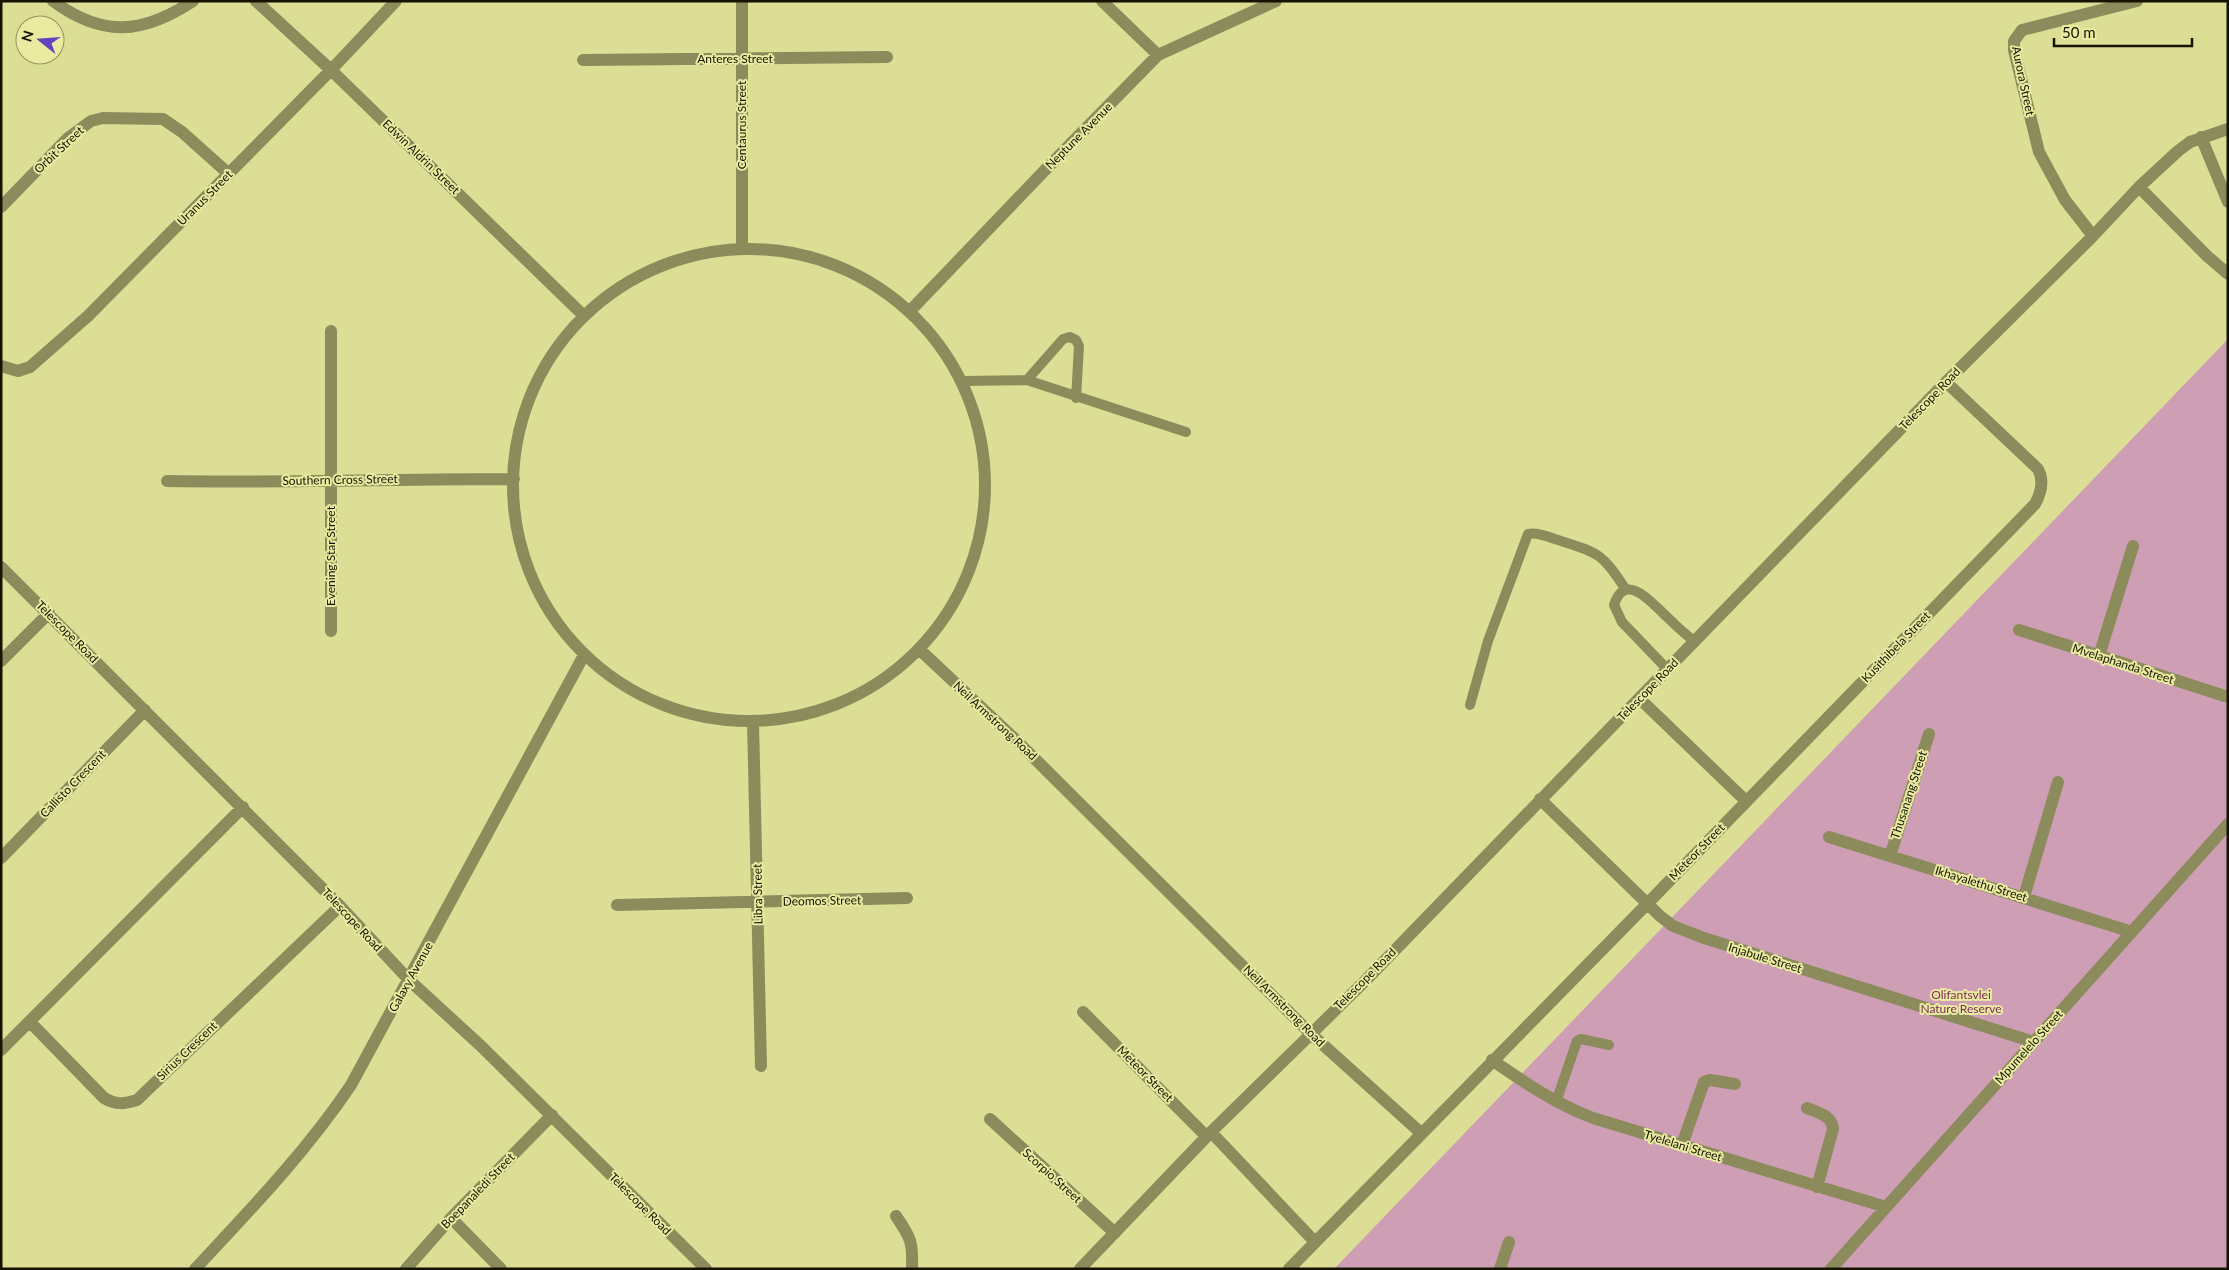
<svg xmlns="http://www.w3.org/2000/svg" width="2229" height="1270" font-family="Lato,sans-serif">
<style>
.green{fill:#ce9eb5}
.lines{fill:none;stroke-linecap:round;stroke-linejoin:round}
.service{stroke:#8b8b5c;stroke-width:10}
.minor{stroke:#8b8b5c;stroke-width:12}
.labels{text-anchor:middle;stroke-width:4;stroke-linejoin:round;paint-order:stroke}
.street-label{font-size:12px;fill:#141300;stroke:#eaeba1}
.park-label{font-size:12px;fill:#772b55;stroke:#eaeba1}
</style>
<rect width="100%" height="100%" fill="#ddde95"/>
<path class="green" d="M 2228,339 L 2228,1269 L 1334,1269 Z"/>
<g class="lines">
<path class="service" d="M 1027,380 L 1063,339 L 1070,337 L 1076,340 L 1079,346 L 1076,398
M 961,381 L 1027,380 L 1186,432
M 1668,670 L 1622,622 L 1614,605 C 1625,570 1652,603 1666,616 C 1675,625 1685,634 1695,642
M 1470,705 L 1488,641 L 1528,534 C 1537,532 1549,537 1558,540 C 1599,553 1602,553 1626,590
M 1556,1102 L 1577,1041 L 1581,1039 L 1609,1045"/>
<path class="minor" d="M 53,1 C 103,38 143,34 193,1
M 256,1 L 331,70 L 584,316
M 1102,1 L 1158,55
M 583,60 L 887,57
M 2201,137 L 2228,202
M 2139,187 L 2207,256 L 2228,274
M 1,207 L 68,138 L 91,121 L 103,118 L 163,119 L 182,132 L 229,174
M 2093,236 L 2065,200 L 2039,152 L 2014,50 L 2014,41 L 2022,30 L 2137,1
M 742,248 L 742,1
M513 485a236 236 0 1 1 472 0a236 236 0 1 1-472 0Z
M 910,311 L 1047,168 L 1158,55 L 1276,1
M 1,366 L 18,371 L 30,367 L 88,316 L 331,70 L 396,1
M 167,481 C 282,483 398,479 514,479
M 1,567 L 340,906 L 409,980 L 481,1046 L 706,1269
M 2019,630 L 2228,697
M 331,631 L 331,331
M 919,649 L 1016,740 L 1310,1033 L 1421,1133
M 2099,656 L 2133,546
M 1,661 L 49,613
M 1640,699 L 1746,801
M 753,722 L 761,1066
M 1540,799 L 1660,916 L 1673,926 L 1704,938 L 2034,1042
M 1829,837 L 2132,932
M 1890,856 L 1929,734
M 1,858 L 145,710
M 2024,897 L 2058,782
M 617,905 L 907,898
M 1083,1012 L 1206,1136
M 30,1022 L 104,1098 C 116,1105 124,1104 137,1100 L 340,906
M 1,1050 L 243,807
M 1492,1060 C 1525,1083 1556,1104 1593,1118 L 1886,1207
M 1807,1108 C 1818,1113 1832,1115 1833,1129 L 1817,1187
M 990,1119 L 1115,1233
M 1211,1132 L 1315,1242
M 1682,1145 L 1704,1082 L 1710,1080 L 1735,1084
M 896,1216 C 911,1238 913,1242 912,1269
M 451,1218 L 501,1269
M 195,1269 C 250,1210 306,1152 351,1085 L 584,655
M 406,1269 L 451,1218 L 552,1115
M 1080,1269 L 1211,1132 L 1364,982 L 1946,382 L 2093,236 L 2139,187 L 2178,151 L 2190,142 L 2228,129
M 1289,1269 L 1648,903 L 2035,504 C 2041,493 2044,480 2038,469 L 1946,382
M 1500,1269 L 1509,1242
M 1831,1269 L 2228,824"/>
</g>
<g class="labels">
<g class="street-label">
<text x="735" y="63">Anteres Street</text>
<text transform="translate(2023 81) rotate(78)" y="4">Aurora Street</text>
<text transform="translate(742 125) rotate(-90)" y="4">Centaurus Street</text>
<text transform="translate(1079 136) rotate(-45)" y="4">Neptune Avenue</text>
<text transform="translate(59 150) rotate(-43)" y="4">Orbit Street</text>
<text transform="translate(421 157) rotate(44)" y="4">Edwin Aldrin Street</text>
<text transform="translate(205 198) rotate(-45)" y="4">Uranus Street</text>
<text transform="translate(1930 399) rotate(-46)" y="4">Telescope Road</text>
<text transform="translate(340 480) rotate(-1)" y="4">Southern Cross Street</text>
<text transform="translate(331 556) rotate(-90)" y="4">Evening Star Street</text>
<text transform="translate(67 632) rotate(45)" y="4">Telescope Road</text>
<text transform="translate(1896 647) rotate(-46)" y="4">Kusithibela Street</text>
<text transform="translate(2123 664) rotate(18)" y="4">Mvelaphanda Street</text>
<text transform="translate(1648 690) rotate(-46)" y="4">Telescope Road</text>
<text transform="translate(995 721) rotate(43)" y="4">Neil Armstrong Road</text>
<text transform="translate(73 784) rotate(-46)" y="4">Callisto Crescent</text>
<text transform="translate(1909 795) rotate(-72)" y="4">Thusanang Street</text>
<text transform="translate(1697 852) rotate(-46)" y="4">Meteor Street</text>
<text transform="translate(1981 884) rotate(17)" y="4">Ikhayalethu Street</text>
<text transform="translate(758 894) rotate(-91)" y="4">Libra Street</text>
<text transform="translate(822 901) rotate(-1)" y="4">Deomos Street</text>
<text transform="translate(352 920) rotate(47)" y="4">Telescope Road</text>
<text transform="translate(1765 958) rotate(17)" y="4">Injabule Street</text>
<text transform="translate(411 977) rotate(-61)" y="4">Galaxy Avenue</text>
<text transform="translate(1365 979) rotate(-45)" y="4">Telescope Road</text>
<text transform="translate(1284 1006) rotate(45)" y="4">Neil Armstrong Road</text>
<text transform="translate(2029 1047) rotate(-48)" y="4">Mpumelelo Street</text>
<text transform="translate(187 1051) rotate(-44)" y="4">Sirius Crescent</text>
<text transform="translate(1145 1074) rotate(45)" y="4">Meteor Street</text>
<text transform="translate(1683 1146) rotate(17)" y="4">Tyelelani Street</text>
<text transform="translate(1052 1176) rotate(42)" y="4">Scorpio Street</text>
<text transform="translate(478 1191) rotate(-46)" y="4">Boepanaledi Street</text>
<text transform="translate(640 1204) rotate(45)" y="4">Telescope Road</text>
</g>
<g class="park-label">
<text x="1961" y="999">Olifantsvlei<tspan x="1961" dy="14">Nature Reserve</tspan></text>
</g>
</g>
<rect width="2229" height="1270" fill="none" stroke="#141300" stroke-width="5"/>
<g transform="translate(40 40) rotate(287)"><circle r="24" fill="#eaeba1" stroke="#949561"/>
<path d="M0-4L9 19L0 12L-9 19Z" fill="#6245be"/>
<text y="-8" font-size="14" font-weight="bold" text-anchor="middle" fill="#141300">N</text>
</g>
<path d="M2054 38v8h138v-8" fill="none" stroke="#141300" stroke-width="2.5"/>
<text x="2062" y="38" font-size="15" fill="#141300" stroke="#eaeba1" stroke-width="4" paint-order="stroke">50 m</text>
</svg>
